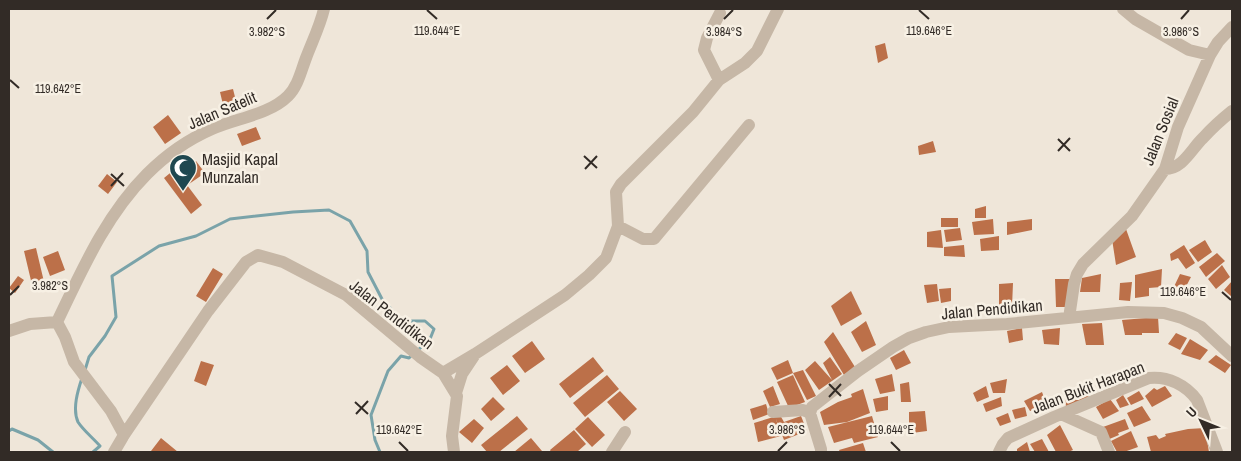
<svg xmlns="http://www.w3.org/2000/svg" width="1241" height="461" font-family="'Archivo Narrow',sans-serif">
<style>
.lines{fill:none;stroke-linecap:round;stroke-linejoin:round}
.stream{stroke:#7aa3a9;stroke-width:3}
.building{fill:#bc7049}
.minor{stroke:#c6b7a6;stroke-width:12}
.ticks{fill:none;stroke:#322b26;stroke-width:2}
.labels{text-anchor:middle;stroke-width:5;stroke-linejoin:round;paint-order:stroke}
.street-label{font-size:16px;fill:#322b26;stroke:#f7f0e4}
.poi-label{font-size:16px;fill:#322b26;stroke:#f7f0e4;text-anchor:start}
.ticks-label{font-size:12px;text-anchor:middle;fill:#322b26;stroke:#f7f0e4;stroke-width:5;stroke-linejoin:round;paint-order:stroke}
</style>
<rect width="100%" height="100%" fill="#efe6d9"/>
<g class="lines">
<path class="stream" d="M 85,370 L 89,357 L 105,336 L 116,317 L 112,276 L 159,246 L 196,236 L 230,219 L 293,212 L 329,210 L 350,221 L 367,251 L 368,272 L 382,299 L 402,321 L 425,321 L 434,329 L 430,339 L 418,350
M 82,378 C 78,390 72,409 78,422 C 83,430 93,438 100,446 L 93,452
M 9,431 L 12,429 L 38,440 L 53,452
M 380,452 L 375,440 L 371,415 L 388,371 L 401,356 L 409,358 L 413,354"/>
</g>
<path class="building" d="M 885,43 L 888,58 L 878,63 L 875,46 Z
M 233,89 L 237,105 L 224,109 L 220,92 Z
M 168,115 L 181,133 L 165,144 L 153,127 Z
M 256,127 L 261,139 L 242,146 L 237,134 Z
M 933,141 L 936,152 L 919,155 L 918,146 Z
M 196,161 L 205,173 L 189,184 L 181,171 Z
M 175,169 L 202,205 L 191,214 L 164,178 Z
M 107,174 L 117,182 L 108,194 L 98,186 Z
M 986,206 L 986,218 L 975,218 L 975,209 Z
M 941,218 L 958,218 L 958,227 L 941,227 Z
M 993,219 L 994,234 L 974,235 L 972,222 Z
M 1032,219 L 1032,230 L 1007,235 L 1007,222 Z
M 960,228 L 962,240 L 946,242 L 944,230 Z
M 1126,229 L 1136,257 L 1116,265 L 1112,239 Z
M 941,230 L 943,248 L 927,247 L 927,232 Z
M 999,236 L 999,250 L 981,251 L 980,239 Z
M 1205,240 L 1212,252 L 1198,262 L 1189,250 Z
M 964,245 L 965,257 L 944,256 L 944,247 Z
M 1184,245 L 1195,263 L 1186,269 L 1178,258 L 1171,261 L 1170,254 Z
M 36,248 L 45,286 L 33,289 L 24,251 Z
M 58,251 L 65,270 L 50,276 L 43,257 Z
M 1217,253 L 1225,261 L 1206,277 L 1199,267 Z
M 1222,265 L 1230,277 L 1216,289 L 1208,279 Z
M 213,268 L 223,274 L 206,302 L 196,296 Z
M 1162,269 L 1161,287 L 1149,288 L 1149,296 L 1135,298 L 1135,275 Z
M 1101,274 L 1100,292 L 1080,292 L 1082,278 Z
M 1180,274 L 1191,277 L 1180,298 L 1171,293 Z
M 18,276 L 24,280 L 15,293 L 9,288 Z
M 1055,279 L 1072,279 L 1067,307 L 1056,307 Z
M 1232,281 L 1232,297 L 1224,290 Z
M 1132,282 L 1130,301 L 1119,300 L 1120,283 Z
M 1013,283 L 1012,307 L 999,307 L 999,284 Z
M 937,284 L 939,301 L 927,303 L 924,285 Z
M 951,288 L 951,301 L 941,303 L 939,289 Z
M 851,291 L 862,314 L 841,326 L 831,306 Z
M 1158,317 L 1159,333 L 1142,333 L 1142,335 L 1125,335 L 1122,320 Z
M 866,321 L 876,345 L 862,352 L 851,332 Z
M 1102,323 L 1104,345 L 1086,345 L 1082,324 Z
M 1022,328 L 1023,340 L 1009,343 L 1007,331 Z
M 1060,328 L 1059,345 L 1044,344 L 1042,330 Z
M 833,332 L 855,367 L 844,375 L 824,342 Z
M 1176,333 L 1187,338 L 1180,350 L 1168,344 Z
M 1190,339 L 1208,350 L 1200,360 L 1181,354 Z
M 532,341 L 545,359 L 525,373 L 512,356 Z
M 904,350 L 911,363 L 896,370 L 890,358 Z
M 1216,355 L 1231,365 L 1225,373 L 1208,362 Z
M 593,357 L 604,371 L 570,398 L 559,384 Z
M 830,357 L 842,374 L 819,390 L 805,370 L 815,361 L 832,380 L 823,363 Z
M 788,360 L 793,373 L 777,380 L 771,368 Z
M 201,361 L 214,365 L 206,386 L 194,381 Z
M 507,365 L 520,381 L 503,395 L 490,378 Z
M 803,370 L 816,396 L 807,400 L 793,373 Z
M 892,374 L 895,391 L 880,394 L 875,379 Z
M 607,375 L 619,389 L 585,417 L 573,403 Z
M 793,375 L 805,402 L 789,408 L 777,382 Z
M 1007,379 L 1005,393 L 993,393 L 990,383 Z
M 909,382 L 911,402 L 901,402 L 900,384 Z
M 773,386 L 780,404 L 770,407 L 763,391 Z
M 986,386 L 989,397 L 977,402 L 973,393 Z
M 1165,386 L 1172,396 L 1152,407 L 1145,396 L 1154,388 L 1157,390 Z
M 863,389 L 870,413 L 847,422 L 824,425 L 820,412 L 838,402 L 852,397 L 851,394 Z
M 620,391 L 637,409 L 624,421 L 607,402 Z
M 1087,391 L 1089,399 L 1066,407 L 1065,396 Z
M 1139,391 L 1144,399 L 1131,405 L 1127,398 Z
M 1042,392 L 1047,406 L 1030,411 L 1024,401 Z
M 1123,395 L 1129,405 L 1120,408 L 1116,400 Z
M 888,396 L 888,410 L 876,412 L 873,399 Z
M 493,397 L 505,409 L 491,421 L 481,409 Z
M 1001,397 L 1002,406 L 986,412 L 983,404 Z
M 1110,399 L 1119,411 L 1103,419 L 1096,407 Z
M 766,404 L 769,414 L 753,420 L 750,409 Z
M 1142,406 L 1151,420 L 1134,427 L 1127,413 Z
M 1025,407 L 1027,416 L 1015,419 L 1012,410 Z
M 925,411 L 927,431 L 912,433 L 909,427 L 909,412 Z
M 1008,413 L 1011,422 L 1000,426 L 996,418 Z
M 780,415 L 784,422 L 801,416 L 807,431 L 784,440 L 776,419 L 781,436 L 758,442 L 754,423 Z
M 517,416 L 528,429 L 499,452 L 487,452 L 481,445 Z
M 872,416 L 878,437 L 854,443 L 852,438 L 834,443 L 828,427 Z
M 588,417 L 605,435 L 592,447 L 575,429 Z
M 474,419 L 484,428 L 472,443 L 459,432 Z
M 1125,419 L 1129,429 L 1118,433 L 1119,435 L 1107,440 L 1103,427 Z
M 1060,425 L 1073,450 L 1068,452 L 1056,452 L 1047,435 Z
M 1205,428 L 1209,452 L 1151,452 L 1147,437 L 1156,435 L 1159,439 L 1166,436 L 1165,434 L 1188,429 Z
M 574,430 L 586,444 L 577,452 L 551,452 L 550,450 Z
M 1131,431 L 1138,447 L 1124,452 L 1117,452 L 1111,441 Z
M 161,438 L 178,452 L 151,451 Z
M 531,438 L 542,451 L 514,452 Z
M 1042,439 L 1049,452 L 1035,452 L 1030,444 Z
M 1027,442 L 1030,452 L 1017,452 L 1017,449 Z
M 863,443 L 866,452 L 840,452 L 839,450 Z"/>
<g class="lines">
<path class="minor" d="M 1123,9 L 1135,19 L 1189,50 L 1210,55
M 719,80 L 704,50 L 707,38 L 720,13
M 1165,169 C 1183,169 1192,148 1203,138 C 1212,128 1222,119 1232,111
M 618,226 L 643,239 L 654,239 L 749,125
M 1069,318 L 1074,284 L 1077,274 L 1083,264 L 1132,216 L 1165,169 L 1178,127 L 1210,55 L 1218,42 L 1232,27
M 9,331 L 30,324 L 57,322
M 443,373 L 475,354 L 565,295 L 589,275 L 606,258 L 618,226 L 616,192 L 621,184 L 693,112 L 719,80 L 745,63 L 757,51 L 778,9
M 456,393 L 462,374 L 474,356
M 773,412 L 803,410 L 810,413
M 1061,414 L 1101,432 L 1109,452
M 124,435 L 111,411 L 74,362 L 65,337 L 57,322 C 82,270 106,215 147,174 C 165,156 189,139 212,129 C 236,118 269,115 288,96 C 298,86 301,71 306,58 C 312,42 320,26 324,9
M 114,452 L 124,435 L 208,311 L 246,262 L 258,255 L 283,262 L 346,295 L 420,357 L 443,373 L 457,396 L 452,436 L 454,452
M 612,452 L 625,432
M 821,452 L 821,449 L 810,413 L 812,407 L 858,371 L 893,347 L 909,338 L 926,332 L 949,327 L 1007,324 L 1128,312 L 1164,313 L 1182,318 L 1201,327 L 1232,356
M 999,452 L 1003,444 L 1008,438 L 1054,417 L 1149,378 C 1168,376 1186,385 1197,400 L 1217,452"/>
</g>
<path class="ticks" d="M 427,10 L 437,19M 919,10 L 929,19M 267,19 L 276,10M 724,19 L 733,10M 1181,19 L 1189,10M 10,80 L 19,88M 1058,139 L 1070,151M 1058,151 L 1070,138M 584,156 L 597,168M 585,169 L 597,156M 111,174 L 124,186M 111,186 L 123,173M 1222,292 L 1231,300M 10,295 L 19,286M 829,384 L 841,396M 829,397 L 841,384M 355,402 L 368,414M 356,414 L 368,401M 399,442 L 408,451M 891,442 L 900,451M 778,451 L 787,442"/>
<defs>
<symbol id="mosque-pin" viewBox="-11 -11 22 30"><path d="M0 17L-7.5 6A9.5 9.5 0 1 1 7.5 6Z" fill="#1f4850" stroke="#f7f0e4"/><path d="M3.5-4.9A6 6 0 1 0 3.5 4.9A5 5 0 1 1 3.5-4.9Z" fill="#fff"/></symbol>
</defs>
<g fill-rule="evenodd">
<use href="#mosque-pin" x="167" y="152" width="32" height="43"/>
</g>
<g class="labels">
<g class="street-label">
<text transform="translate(222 110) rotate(-23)" y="6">Jalan Satelit</text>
<text transform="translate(1160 131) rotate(-68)" y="6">Jalan Sosial</text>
<text transform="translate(992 309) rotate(-5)" y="6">Jalan Pendidikan</text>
<text transform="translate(392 314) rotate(38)" y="6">Jalan Pendidikan</text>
<text transform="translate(1088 387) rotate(-21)" y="6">Jalan Bukit Harapan</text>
</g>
<g class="poi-label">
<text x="202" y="165">Masjid Kapal<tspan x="202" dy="18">Munzalan</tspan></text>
</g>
</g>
<g class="ticks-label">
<text x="437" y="35">119.644°E</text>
<text x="929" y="35">119.646°E</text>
<text x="267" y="36">3.982°S</text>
<text x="724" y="36">3.984°S</text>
<text x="1181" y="36">3.986°S</text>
<text x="58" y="93">119.642°E</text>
<text x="50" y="290">3.982°S</text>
<text x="1183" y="296">119.646°E</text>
<text x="787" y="434">3.986°S</text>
<text x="399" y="434">119.642°E</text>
<text x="891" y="434">119.644°E</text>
</g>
<rect width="1241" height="461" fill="none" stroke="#322b26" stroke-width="20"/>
<g transform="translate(1201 421) rotate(313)" stroke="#f7f0e4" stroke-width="4" paint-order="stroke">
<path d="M0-4L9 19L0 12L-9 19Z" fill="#322b26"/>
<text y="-8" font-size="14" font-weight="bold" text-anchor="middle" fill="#322b26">U</text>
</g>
</svg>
